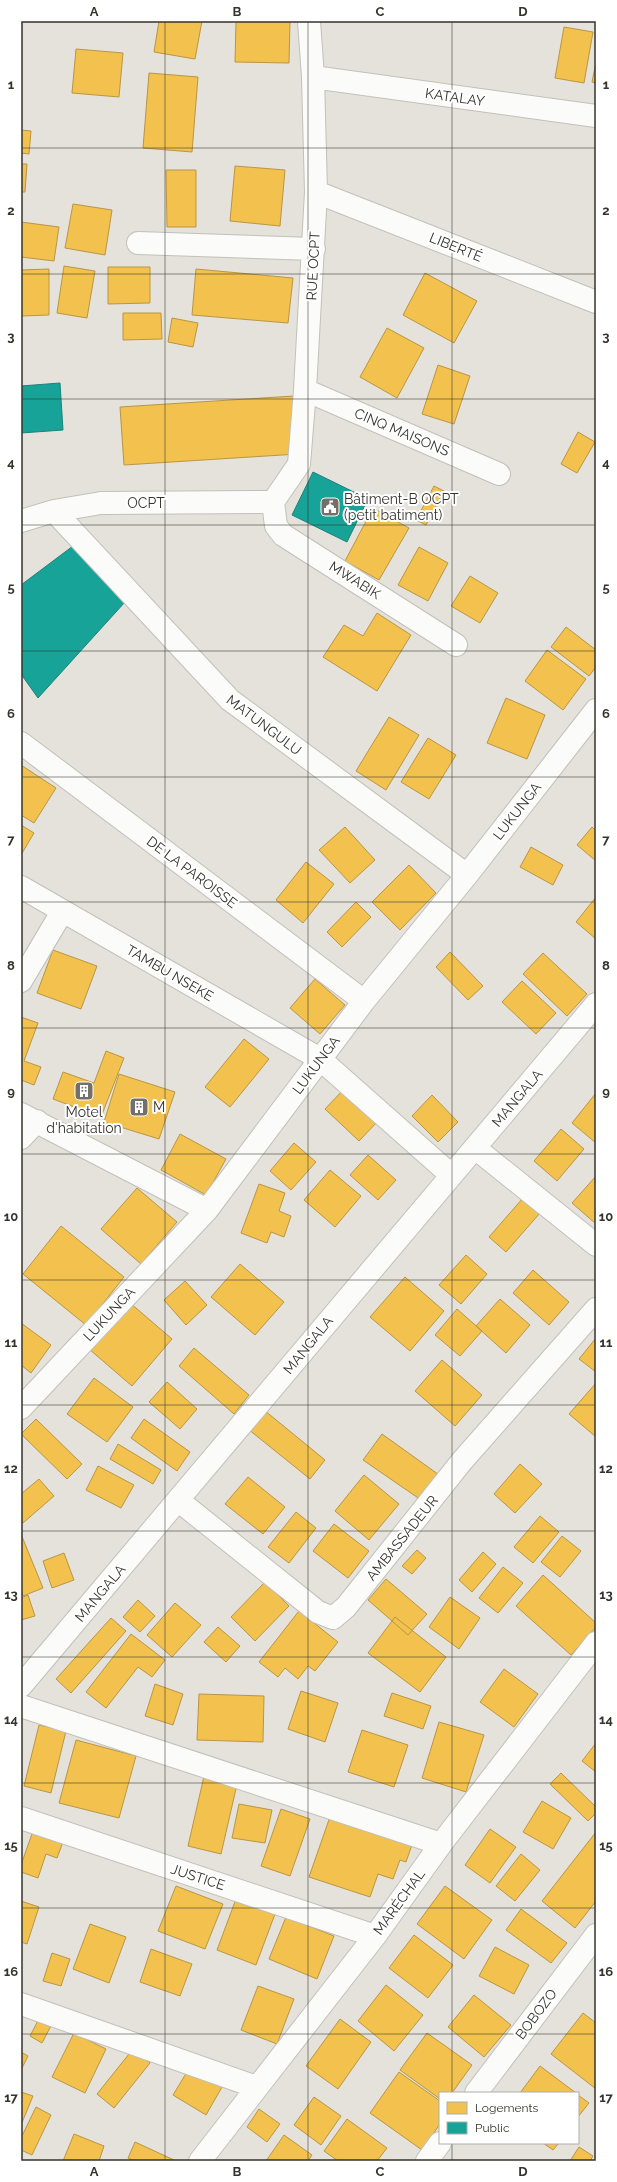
<svg xmlns="http://www.w3.org/2000/svg" width="617" height="2182" font-family="Raleway,sans-serif">
<style>
.homes{fill:#f2c14e;stroke:#b99644}
.public{fill:#17a398;stroke:#208178}
.lines{fill:none;stroke-linecap:round;stroke-linejoin:round}
.minor-casing{stroke:#c2c0ba;stroke-width:24}
.minor{stroke:#fbfbf9;stroke-width:22}
.grid{fill:none;stroke:#34332c;stroke-width:1;stroke-opacity:0.55}
.labels{text-anchor:middle;stroke-width:4;stroke-linejoin:round;paint-order:stroke}
.street-label{font-size:14px;fill:#34332c;stroke:#fff}
.poi-label{font-size:14px;fill:#34332c;stroke:#fff;text-anchor:start}
.neatline{fill:none;stroke:#34332c;stroke-width:1.5}
.grid-label{font-size:13px;text-anchor:middle;font-weight:bold;fill:#34332c}
</style>
<rect width="100%" height="100%" fill="#e4e2da"/>
<path class="homes" d="M 159,21 L 202,21 L 195,59 L 154,52 Z
M 236,21 L 290,21 L 289,63 L 235,62 Z
M 564,27 L 593,32 L 584,83 L 555,78 Z
M 76,49 L 123,53 L 119,97 L 72,93 Z
M 596,62 L 596,83 L 592,82 Z
M 149,73 L 198,77 L 192,152 L 143,148 Z
M 21,130 L 31,131 L 29,154 L 21,153 Z
M 21,164 L 27,164 L 25,192 L 21,192 Z
M 235,166 L 285,170 L 280,226 L 230,221 Z
M 166,170 L 196,170 L 196,227 L 167,227 Z
M 73,204 L 112,210 L 105,255 L 65,248 Z
M 21,222 L 59,227 L 54,261 L 21,257 Z
M 64,266 L 95,271 L 87,318 L 57,313 Z
M 108,267 L 150,267 L 150,303 L 108,304 Z
M 49,269 L 49,315 L 21,316 L 21,270 Z
M 196,269 L 293,278 L 288,323 L 192,315 Z
M 425,273 L 477,301 L 454,343 L 403,315 Z
M 123,313 L 161,313 L 162,339 L 123,340 Z
M 172,318 L 198,323 L 193,347 L 168,342 Z
M 387,328 L 424,348 L 397,398 L 360,377 Z
M 438,365 L 470,376 L 454,424 L 422,414 Z
M 294,396 L 298,454 L 124,465 L 120,407 Z
M 578,432 L 595,442 L 577,473 L 561,464 Z
M 434,486 L 444,491 L 426,525 L 416,520 Z
M 373,508 L 409,528 L 379,580 L 345,561 Z
M 419,547 L 448,563 L 428,601 L 398,585 Z
M 470,576 L 498,593 L 480,623 L 451,606 Z
M 377,613 L 411,635 L 377,691 L 323,657 L 344,625 L 363,636 Z
M 566,627 L 596,650 L 596,667 L 589,676 L 551,647 Z
M 547,650 L 586,679 L 563,710 L 525,681 Z
M 506,698 L 545,715 L 527,759 L 487,743 Z
M 389,717 L 419,735 L 386,790 L 356,771 Z
M 428,738 L 456,755 L 429,799 L 401,782 Z
M 21,765 L 56,788 L 34,823 L 21,815 Z
M 21,825 L 34,833 L 21,855 Z
M 345,827 L 375,860 L 350,883 L 319,850 Z
M 592,827 L 596,831 L 596,861 L 577,845 Z
M 531,847 L 563,865 L 553,885 L 520,867 Z
M 306,862 L 334,884 L 303,923 L 276,900 Z
M 409,865 L 436,893 L 400,930 L 372,902 Z
M 596,897 L 596,939 L 576,922 Z
M 356,902 L 371,917 L 342,947 L 327,932 Z
M 53,950 L 97,966 L 81,1009 L 37,993 Z
M 450,952 L 483,986 L 468,1000 L 436,967 Z
M 543,953 L 587,994 L 567,1016 L 523,974 Z
M 315,979 L 345,1005 L 320,1034 L 290,1008 Z
M 522,981 L 556,1013 L 536,1034 L 502,1002 Z
M 21,1017 L 38,1023 L 24,1061 L 41,1067 L 34,1085 L 21,1080 Z
M 244,1039 L 269,1059 L 230,1107 L 205,1087 Z
M 106,1051 L 124,1058 L 101,1117 L 53,1099 L 63,1072 L 94,1083 Z
M 119,1074 L 175,1092 L 159,1139 L 104,1122 Z
M 345,1088 L 379,1120 L 359,1141 L 325,1109 Z
M 596,1093 L 596,1143 L 572,1123 Z
M 432,1095 L 458,1122 L 438,1142 L 412,1116 Z
M 561,1129 L 584,1149 L 557,1181 L 534,1161 Z
M 180,1134 L 226,1159 L 206,1195 L 161,1170 Z
M 294,1143 L 316,1162 L 291,1190 L 270,1171 Z
M 368,1155 L 396,1180 L 378,1200 L 350,1175 Z
M 330,1170 L 361,1196 L 335,1227 L 304,1200 Z
M 596,1176 L 596,1224 L 572,1203 Z
M 259,1184 L 285,1193 L 279,1211 L 291,1216 L 284,1237 L 271,1232 L 267,1243 L 241,1233 Z
M 137,1188 L 177,1222 L 141,1264 L 101,1229 Z
M 523,1198 L 540,1213 L 506,1252 L 489,1237 Z
M 61,1226 L 124,1277 L 86,1325 L 23,1274 Z
M 466,1255 L 487,1274 L 461,1304 L 439,1285 Z
M 240,1264 L 284,1302 L 255,1335 L 211,1297 Z
M 533,1270 L 569,1302 L 549,1325 L 513,1293 Z
M 405,1277 L 444,1311 L 410,1351 L 370,1317 Z
M 185,1281 L 207,1305 L 186,1325 L 164,1300 Z
M 500,1299 L 530,1325 L 506,1353 L 476,1326 Z
M 129,1302 L 172,1339 L 132,1386 L 89,1349 Z
M 457,1309 L 482,1331 L 460,1356 L 435,1335 Z
M 21,1323 L 51,1345 L 31,1373 L 21,1365 Z
M 596,1338 L 596,1372 L 579,1359 Z
M 194,1348 L 249,1395 L 234,1414 L 179,1366 Z
M 442,1360 L 482,1395 L 455,1426 L 415,1391 Z
M 94,1378 L 133,1407 L 107,1442 L 67,1414 Z
M 167,1382 L 197,1409 L 180,1429 L 149,1402 Z
M 596,1383 L 596,1437 L 569,1414 Z
M 264,1410 L 325,1460 L 310,1479 L 248,1429 Z
M 36,1419 L 82,1464 L 67,1479 L 21,1434 Z
M 144,1419 L 190,1452 L 177,1471 L 131,1438 Z
M 382,1434 L 442,1477 L 424,1502 L 363,1460 Z
M 118,1444 L 161,1470 L 153,1484 L 110,1459 Z
M 520,1464 L 542,1484 L 515,1513 L 494,1494 Z
M 98,1466 L 134,1485 L 121,1508 L 86,1490 Z
M 364,1475 L 399,1504 L 369,1540 L 335,1511 Z
M 248,1477 L 285,1507 L 263,1534 L 225,1504 Z
M 39,1479 L 54,1496 L 23,1523 L 21,1520 L 21,1494 Z
M 296,1512 L 316,1528 L 289,1563 L 268,1547 Z
M 540,1516 L 559,1532 L 533,1563 L 514,1547 Z
M 334,1524 L 369,1551 L 348,1578 L 313,1551 Z
M 21,1534 L 43,1588 L 23,1596 L 21,1590 Z
M 562,1536 L 581,1551 L 560,1577 L 541,1562 Z
M 417,1550 L 426,1558 L 412,1574 L 402,1566 Z
M 483,1552 L 496,1564 L 472,1592 L 459,1580 Z
M 64,1553 L 74,1580 L 52,1588 L 43,1561 Z
M 503,1567 L 523,1583 L 498,1613 L 479,1598 Z
M 543,1575 L 596,1623 L 596,1627 L 571,1655 L 516,1606 Z
M 386,1579 L 427,1614 L 408,1635 L 368,1600 Z
M 265,1582 L 289,1606 L 255,1641 L 231,1617 Z
M 28,1595 L 35,1616 L 21,1620 L 21,1598 Z
M 450,1597 L 480,1618 L 459,1649 L 429,1627 Z
M 138,1600 L 155,1616 L 140,1632 L 123,1617 Z
M 175,1603 L 201,1625 L 172,1657 L 147,1635 Z
M 299,1611 L 338,1642 L 315,1671 L 308,1666 L 298,1679 L 285,1668 L 278,1677 L 259,1662 Z
M 395,1617 L 446,1657 L 420,1692 L 368,1653 Z
M 111,1618 L 126,1631 L 71,1693 L 56,1679 Z
M 218,1627 L 240,1646 L 226,1662 L 204,1642 Z
M 131,1634 L 165,1660 L 152,1677 L 138,1667 L 106,1708 L 86,1692 Z
M 504,1669 L 538,1694 L 514,1727 L 480,1702 Z
M 155,1684 L 183,1694 L 173,1725 L 145,1716 Z
M 301,1691 L 338,1703 L 325,1742 L 288,1729 Z
M 392,1693 L 431,1706 L 423,1729 L 384,1716 Z
M 199,1694 L 264,1696 L 263,1742 L 197,1740 Z
M 439,1722 L 484,1735 L 466,1792 L 422,1778 Z
M 39,1725 L 66,1731 L 51,1793 L 24,1786 Z
M 362,1730 L 408,1745 L 394,1787 L 348,1772 Z
M 76,1740 L 136,1756 L 119,1818 L 59,1803 Z
M 596,1743 L 596,1772 L 582,1761 Z
M 205,1772 L 238,1780 L 221,1854 L 188,1846 Z
M 561,1773 L 596,1807 L 596,1813 L 588,1821 L 550,1784 Z
M 542,1801 L 571,1818 L 553,1849 L 523,1832 Z
M 239,1804 L 272,1810 L 265,1843 L 232,1838 Z
M 281,1809 L 310,1819 L 290,1876 L 261,1866 Z
M 332,1811 L 414,1839 L 406,1862 L 400,1860 L 393,1879 L 378,1874 L 370,1897 L 309,1877 Z
M 490,1829 L 516,1847 L 490,1883 L 465,1865 Z
M 33,1831 L 63,1842 L 57,1858 L 46,1854 L 38,1878 L 21,1872 L 21,1865 Z
M 596,1832 L 596,1901 L 575,1928 L 542,1901 Z
M 521,1854 L 540,1870 L 515,1901 L 496,1886 Z
M 176,1886 L 223,1904 L 205,1949 L 158,1931 Z
M 445,1886 L 492,1920 L 464,1959 L 417,1924 Z
M 236,1899 L 275,1914 L 256,1965 L 217,1950 Z
M 21,1901 L 39,1907 L 27,1944 L 21,1942 Z
M 521,1909 L 567,1943 L 551,1963 L 506,1930 Z
M 286,1917 L 334,1936 L 317,1979 L 269,1959 Z
M 90,1924 L 126,1937 L 109,1983 L 73,1969 Z
M 414,1935 L 453,1965 L 428,1998 L 389,1968 Z
M 495,1947 L 529,1965 L 514,1994 L 479,1976 Z
M 151,1949 L 192,1964 L 180,1996 L 140,1982 Z
M 52,1953 L 70,1959 L 61,1986 L 43,1981 Z
M 386,1985 L 423,2015 L 394,2051 L 358,2021 Z
M 258,1986 L 294,1999 L 277,2044 L 241,2030 Z
M 474,1995 L 511,2025 L 484,2057 L 448,2027 Z
M 42,2013 L 54,2020 L 42,2043 L 30,2036 Z
M 583,2013 L 596,2023 L 596,2089 L 551,2054 Z
M 340,2019 L 371,2042 L 338,2089 L 306,2066 Z
M 74,2033 L 106,2049 L 85,2093 L 52,2077 Z
M 427,2033 L 472,2065 L 452,2093 L 440,2093 L 440,2099 L 400,2070 Z
M 133,2049 L 150,2063 L 114,2108 L 97,2094 Z
M 21,2052 L 28,2056 L 21,2070 Z
M 540,2066 L 576,2093 L 520,2093 Z
M 190,2067 L 222,2087 L 206,2115 L 173,2095 Z
M 399,2072 L 440,2101 L 440,2124 L 422,2150 L 370,2113 Z
M 21,2092 L 33,2096 L 21,2125 Z
M 578,2095 L 589,2103 L 578,2117 Z
M 314,2097 L 341,2116 L 321,2145 L 294,2125 Z
M 36,2107 L 51,2115 L 32,2155 L 21,2150 L 21,2138 Z
M 259,2109 L 280,2124 L 267,2142 L 247,2127 Z
M 347,2119 L 387,2148 L 377,2161 L 338,2161 L 324,2151 Z
M 74,2134 L 104,2146 L 99,2161 L 63,2161 Z
M 284,2135 L 312,2155 L 308,2161 L 266,2161 Z
M 135,2142 L 174,2160 L 173,2161 L 135,2161 L 128,2158 Z
M 543,2143 L 559,2143 L 553,2150 Z
M 579,2147 L 593,2156 L 590,2161 L 570,2161 Z"/>
<path class="public" d="M 60,383 L 63,430 L 21,433 L 21,386 Z
M 313,472 L 368,499 L 347,542 L 292,515 Z
M 73,546 L 125,602 L 38,698 L 21,674 L 21,585 Z"/>
<g class="lines">
<defs>
<path id="minor" d="M 313,77 L 596,116
M 316,192 L 596,302
M 138,243 L 314,249
M 305,390 L 499,474
M 273,502 L 299,464 L 305,390 L 316,192 L 313,77 L 309,21
M 273,502 L 276,526 L 283,535 L 456,645
M 54,511 L 230,700 L 467,875
M 21,521 L 54,511 L 101,503 L 273,502
M 21,743 L 364,1001
M 21,887 L 320,1059 L 451,1175
M 21,981 L 62,912
M 21,1114 L 207,1210
M 21,1138 L 37,1121
M 475,1148 L 596,1245
M 21,1408 L 207,1210 L 364,1001 L 467,875 L 596,710
M 179,1501 L 318,1612 L 333,1618 L 346,1607 L 462,1461 L 596,1309
M 21,1686 L 596,1004
M 21,1706 L 441,1844
M 21,1818 L 375,1936
M 21,2004 L 256,2087
M 476,2093 L 596,1935
M 200,2161 L 375,1936 L 441,1844 L 596,1643
M 427,2161 L 440,2143"/>
</defs>
<use href="#minor" class="minor-casing"/>
<use href="#minor" class="minor"/>
</g>
<path class="grid" d="M 165,21 L 165,2161M 308,21 L 308,2161M 452,21 L 452,2093M 21,148 L 596,148M 21,274 L 596,274M 21,399 L 596,399M 21,525 L 596,525M 21,651 L 596,651M 21,777 L 596,777M 21,902 L 596,902M 21,1028 L 596,1028M 21,1154 L 596,1154M 21,1280 L 596,1280M 21,1405 L 596,1405M 21,1531 L 596,1531M 21,1657 L 596,1657M 21,1783 L 596,1783M 21,1908 L 596,1908M 21,2034 L 596,2034M 452,2143 L 452,2161"/>
<defs>
<symbol id="civic-square" viewBox="-11 -11 22 22"><rect x="-9" y="-9" width="18" height="18" rx="4" fill="#727069" stroke="#fff"/><path d="M-.6-6.5H3V-4.5H.6V-3L4-1V1h2V6H-6V1h2V-1L-.6-3ZM-1.2 2.5V6h2.4V2.5Z" fill="#fff"/></symbol>
<symbol id="building-square" viewBox="-11 -11 22 22"><rect x="-9" y="-9" width="18" height="18" rx="4" fill="#727069" stroke="#fff"/><path d="M-4-6H4V6H1V3H-1V6H-4ZM-2.5-4.3h1.7v1.8h-1.7ZM.8-4.3h1.7v1.8H.8ZM-2.5-1h1.7V.8h-1.7ZM.8-1h1.7V.8H.8Z" fill="#fff"/></symbol>
</defs>
<g fill-rule="evenodd">
<use href="#civic-square" x="319" y="496" width="22" height="22"/>
<use href="#building-square" x="73" y="1080" width="22" height="22"/>
<use href="#building-square" x="128" y="1096" width="22" height="22"/>
</g>
<g class="labels">
<g class="street-label">
<text transform="translate(455 97) rotate(8)" y="5">KATALAY</text>
<text transform="translate(456 247) rotate(22)" y="5">LIBERTÉ</text>
<text transform="translate(313 266) rotate(-87)" y="5">RUE OCPT</text>
<text transform="translate(402 432) rotate(23)" y="5">CINQ MAISONS</text>
<text x="146" y="508">OCPT</text>
<text transform="translate(355 580) rotate(32)" y="5">MWABIK</text>
<text transform="translate(264 725) rotate(37)" y="5">MATUNGULU</text>
<text transform="translate(517 811) rotate(-52)" y="5">LUKUNGA</text>
<text transform="translate(192 872) rotate(37)" y="5">DE LA PAROISSE</text>
<text transform="translate(170 973) rotate(30)" y="5">TAMBU NSEKE</text>
<text transform="translate(316 1065) rotate(-53)" y="5">LUKUNGA</text>
<text transform="translate(517 1098) rotate(-50)" y="5">MANGALA</text>
<text transform="translate(109 1314) rotate(-47)" y="5">LUKUNGA</text>
<text transform="translate(308 1345) rotate(-51)" y="5">MANGALA</text>
<text transform="translate(402 1538) rotate(-51)" y="5">AMBASSADEUR</text>
<text transform="translate(100 1593) rotate(-50)" y="5">MANGALA</text>
<text transform="translate(198 1877) rotate(18)" y="5">JUSTICE</text>
<text transform="translate(399 1902) rotate(-54)" y="5">MARÉCHAL</text>
<text transform="translate(536 2014) rotate(-53)" y="5">BOBOZO</text>
</g>
<g class="poi-label">
<text x="344" y="504">Bâtiment-B OCPT<tspan x="344" dy="16">(petit batiment)</tspan></text>
<text x="153" y="1112">M</text>
<text x="84" y="1117" text-anchor="middle">Motel<tspan x="84" dy="16">d'habitation</tspan></text>
</g>
</g>
<rect width="617" height="2182" fill="none" stroke="#ffffff" stroke-width="44"/>
<rect x="439" y="2092" width="140" height="52" fill="#ffffff" stroke="#aeadab"/>
<rect x="447" y="2102" width="20" height="12" fill="#f2c14e" stroke="#aeadab"/>
<text x="475" y="2112" font-size="12" fill="#34332c">Logements</text>
<rect x="447" y="2122" width="20" height="12" fill="#17a398" stroke="#aeadab"/>
<text x="475" y="2132" font-size="12" fill="#34332c">Public</text>
<rect x="22" y="22" width="573" height="2138" class="neatline"/>
<g class="grid-label">
<text x="94" y="16">A</text>
<text x="237" y="16">B</text>
<text x="380" y="16">C</text>
<text x="523" y="16">D</text>
<text x="11" y="89">1</text>
<text x="606" y="89">1</text>
<text x="11" y="215">2</text>
<text x="606" y="215">2</text>
<text x="11" y="341">3</text>
<text x="606" y="341">3</text>
<text x="11" y="467">4</text>
<text x="606" y="467">4</text>
<text x="11" y="592">5</text>
<text x="606" y="592">5</text>
<text x="11" y="718">6</text>
<text x="606" y="718">6</text>
<text x="11" y="844">7</text>
<text x="606" y="844">7</text>
<text x="11" y="970">8</text>
<text x="606" y="970">8</text>
<text x="11" y="1096">9</text>
<text x="606" y="1096">9</text>
<text x="11" y="1221">10</text>
<text x="606" y="1221">10</text>
<text x="11" y="1347">11</text>
<text x="606" y="1347">11</text>
<text x="11" y="1473">12</text>
<text x="606" y="1473">12</text>
<text x="11" y="1599">13</text>
<text x="606" y="1599">13</text>
<text x="11" y="1724">14</text>
<text x="606" y="1724">14</text>
<text x="11" y="1850">15</text>
<text x="606" y="1850">15</text>
<text x="11" y="1976">16</text>
<text x="606" y="1976">16</text>
<text x="11" y="2102">17</text>
<text x="606" y="2102">17</text>
<text x="94" y="2176">A</text>
<text x="237" y="2176">B</text>
<text x="380" y="2176">C</text>
<text x="523" y="2176">D</text>
</g>
</svg>
